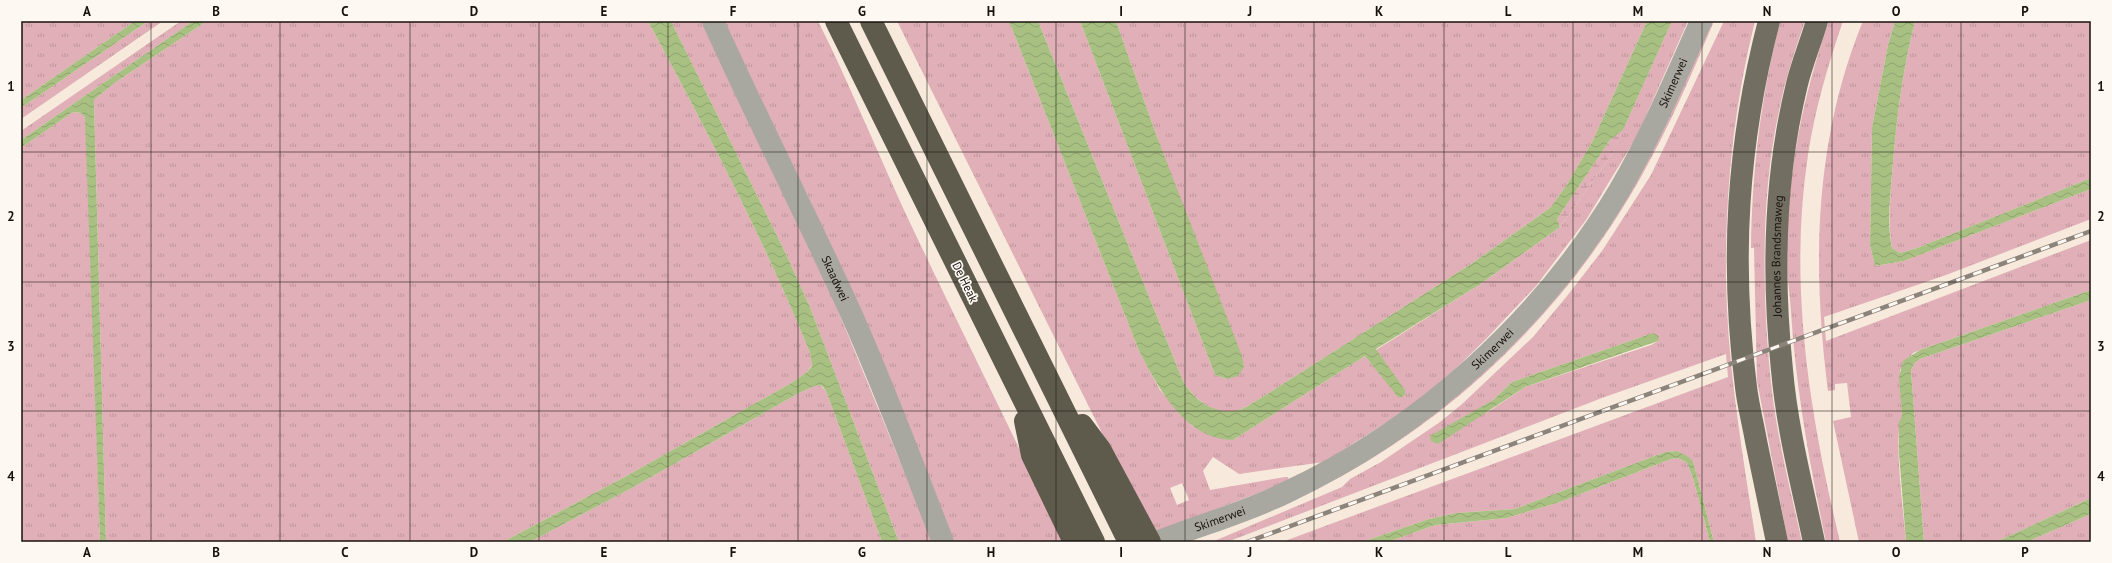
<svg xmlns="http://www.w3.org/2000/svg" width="2112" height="563" font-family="'PT Sans',sans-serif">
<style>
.grass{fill:url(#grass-tufts);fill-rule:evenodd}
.wetland{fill:url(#wetland-marsh)}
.water{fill:url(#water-waves)}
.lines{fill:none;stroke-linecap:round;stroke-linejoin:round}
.minor{stroke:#a9a8a0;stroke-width:22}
.major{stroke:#726f62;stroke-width:22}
.highway{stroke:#5f5b4c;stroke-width:22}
.rail-casing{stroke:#8c837a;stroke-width:4.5}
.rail{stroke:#fef8f3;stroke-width:3;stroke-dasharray:9;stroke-linecap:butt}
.grid{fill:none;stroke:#17120e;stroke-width:1;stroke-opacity:0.55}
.labels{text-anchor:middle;stroke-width:3.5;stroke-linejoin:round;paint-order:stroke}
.street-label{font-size:12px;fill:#17120e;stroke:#fef8f3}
.neatline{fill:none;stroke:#17120e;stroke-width:1.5}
.grid-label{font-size:13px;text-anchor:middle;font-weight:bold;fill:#17120e}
</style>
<defs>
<pattern id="grass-tufts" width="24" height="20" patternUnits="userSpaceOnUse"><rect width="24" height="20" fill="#e0afb7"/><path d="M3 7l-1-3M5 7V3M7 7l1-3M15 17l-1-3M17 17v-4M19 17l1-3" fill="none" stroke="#bf969c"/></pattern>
<pattern id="wetland-marsh" width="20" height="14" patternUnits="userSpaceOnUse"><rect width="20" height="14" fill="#e0afb7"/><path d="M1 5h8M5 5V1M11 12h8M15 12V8" fill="none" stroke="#bf969c"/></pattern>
<pattern id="water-waves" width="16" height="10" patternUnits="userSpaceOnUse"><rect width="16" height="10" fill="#a8c182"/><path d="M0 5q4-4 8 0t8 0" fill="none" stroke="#90a56f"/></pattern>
</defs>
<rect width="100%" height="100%" fill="#f7eadc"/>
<path class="grass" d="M 21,21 L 135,21 L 21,100 Z
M 148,21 L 163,21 L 21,119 L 21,108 Z
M 181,21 L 193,21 L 21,140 L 21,131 Z
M 207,21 L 648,21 C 706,130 764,239 810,353 L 812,365 L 807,372 L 793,382 L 630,474 L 503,542 L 106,542 L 94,100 L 113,84 Z
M 671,21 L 702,21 L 816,257 L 933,542 L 899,542 L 810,307 L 786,254 Z
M 723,21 L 818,21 C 849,83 875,147 904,210 C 956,321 1012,430 1063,542 L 953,542 L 847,284 L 807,194 L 768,120 Z
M 897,21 L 1009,21 L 1139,351 L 1160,390 L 1192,426 L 1233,440 L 1365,356 L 1402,397 L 1405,395 L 1404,390 L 1376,350 L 1479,285 L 1560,227 L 1612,154 L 1672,21 L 1688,21 L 1637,136 L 1586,220 L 1536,286 L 1486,339 L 1451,373 L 1420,399 L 1389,421 L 1324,462 L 1239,474 L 1213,457 L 1203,471 L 1210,490 L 1285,477 L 1288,477 L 1289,481 L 1155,533 L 1104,437 ZM 1182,483 L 1189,500 L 1177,505 L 1170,488 Z
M 1038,21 L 1080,21 L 1215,375 L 1227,379 L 1157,137 L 1116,21 L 1647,21 L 1592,142 L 1566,186 L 1550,208 L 1471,264 L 1261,398 C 1254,402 1247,407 1239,410 C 1216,418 1194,399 1183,381 Z
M 1711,21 L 1714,21 C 1692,74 1669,127 1641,177 C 1571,302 1466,408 1340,477 L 1525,330 Z
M 1724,21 L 1755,21 C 1734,105 1725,191 1726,278 C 1727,367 1743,455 1756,542 L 1714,542 L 1693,461 L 1677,451 L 1665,452 L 1515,509 L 1456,513 L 1429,519 L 1362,542 L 1282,542 L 1728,377 L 1726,354 L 1602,398 L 1227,542 L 1212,542 L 1342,487 L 1350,479 L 1381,462 L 1440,422 L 1461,405 L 1533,337 L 1567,296 L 1602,251 L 1651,175 ZM 1653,333 L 1658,341 L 1651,345 L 1525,387 L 1488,412 L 1465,417 L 1493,400 L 1512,382 Z
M 1780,21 L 1805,21 C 1795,50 1785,80 1779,111 C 1760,196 1762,305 1772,391 C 1778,442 1791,492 1802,542 L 1788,542 L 1757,381 L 1754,248 L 1751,248 C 1752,169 1761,98 1780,21 Z
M 1829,21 L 1843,21 C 1828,65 1815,109 1808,155 C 1788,286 1810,415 1840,542 L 1826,542 C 1810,466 1796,390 1791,312 C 1790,295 1787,278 1787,261 C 1786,180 1802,98 1829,21 Z
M 1863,21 L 1895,21 L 1888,45 L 1872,127 L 1870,245 L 1875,266 L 1904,261 L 2091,189 L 2091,219 L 1946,275 L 1824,317 L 1826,341 L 2091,240 L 2091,290 L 1920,350 L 1913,353 L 1900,370 L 1902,416 C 1893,436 1904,516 1906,542 L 1859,542 L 1833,421 L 1851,417 L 1847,383 L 1835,384 L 1835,390 L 1828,391 C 1812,266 1814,140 1863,21 Z
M 1915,21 L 2091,21 L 2091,178 L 1917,248 L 1900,253 L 1892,248 C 1888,224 1890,200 1892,175 C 1896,123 1902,72 1915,21 Z
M 73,112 L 81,113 L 85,118 L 87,127 L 100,542 L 21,542 L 21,148 Z
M 2091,300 L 2091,498 L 1996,542 L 1924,542 L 1911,370 L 1915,363 L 1920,359 Z
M 817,385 L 821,386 L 826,391 L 882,542 L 530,542 L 630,489 L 799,393 Z
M 1678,458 L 1687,463 L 1693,478 L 1710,542 L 1388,542 L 1435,525 L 1507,518 L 1560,502 L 1671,459 Z
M 2091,514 L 2091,542 L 2027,542 Z"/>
<path class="wetland" d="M 1623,130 L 1612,154 L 1560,227 L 1557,219 L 1610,140 Z"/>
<path class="water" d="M 135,21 L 148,21 L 21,108 L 21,100 Z
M 193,21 L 207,21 L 113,84 L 94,100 L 106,542 L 100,542 L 85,118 L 81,113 L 73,112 L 21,148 L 21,140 Z
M 648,21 L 671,21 L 786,254 L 810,307 L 899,542 L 882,542 L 826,391 L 822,386 L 817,385 L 799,393 L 630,489 L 530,542 L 503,542 L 630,474 L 793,382 L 807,372 L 812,366 L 810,353 C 764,239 706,130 648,21 Z
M 1009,21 L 1038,21 L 1183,381 C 1194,400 1215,416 1239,410 C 1246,408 1254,402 1261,398 L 1471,264 L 1550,208 L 1566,186 L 1592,142 L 1647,21 L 1672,21 L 1623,130 L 1610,140 L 1557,219 L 1560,227 L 1479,285 L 1376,349 L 1405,390 L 1405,395 L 1402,397 L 1398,397 L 1365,356 L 1233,440 C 1185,439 1159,389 1139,351 Z
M 1080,21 L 1116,21 L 1157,137 L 1242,356 L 1244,367 L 1238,376 L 1227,379 L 1215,375 Z
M 1895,21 L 1915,21 C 1902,72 1896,123 1892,175 C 1890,200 1887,224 1892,248 L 1900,253 L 1917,248 L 2091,178 L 2091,189 L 1904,261 L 1875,266 L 1870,245 L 1872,127 L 1888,45 Z
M 2091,290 L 2091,300 L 1920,359 L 1915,363 L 1911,370 L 1924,542 L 1906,542 L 1899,453 L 1899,422 L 1902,416 L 1899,377 L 1903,361 L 1920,350 Z
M 1653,333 L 1659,336 L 1658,341 L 1525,387 L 1438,444 L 1431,441 L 1430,436 L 1493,400 L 1512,382 Z
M 1677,451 L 1687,456 L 1693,461 L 1714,542 L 1710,542 L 1693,478 L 1687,463 L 1678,458 L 1671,459 L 1560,502 L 1507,518 L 1435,525 L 1388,542 L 1362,542 L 1429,519 L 1456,513 L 1515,509 L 1665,452 Z
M 2091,498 L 2091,514 L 2027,542 L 1996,542 Z"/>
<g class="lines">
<g class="minor">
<path id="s1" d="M 713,21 C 757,119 806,214 850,311 C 884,387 913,465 943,542"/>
<path id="s2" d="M 1157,542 C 1200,525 1244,513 1285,493 C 1422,429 1542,320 1619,191 C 1651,136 1675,79 1701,21"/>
</g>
<g class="major">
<path d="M 1769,21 C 1737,144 1730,261 1746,387 C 1748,405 1753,423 1756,441 C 1763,475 1770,508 1777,542"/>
<path id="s3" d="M 1814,542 C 1802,485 1787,428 1782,370 C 1772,274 1774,178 1797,84 C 1802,63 1811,42 1817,21"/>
</g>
<path class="highway" d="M 836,21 L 1094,542
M 871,21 L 1129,542
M 1025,421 L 1032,455 L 1074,542
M 1082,425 L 1100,449 L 1150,542"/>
<defs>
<path id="rail" d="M 1247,542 L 2091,231"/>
</defs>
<use href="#rail" class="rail-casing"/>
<use href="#rail" class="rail"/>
</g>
<path class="grid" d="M 151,21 L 151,542M 280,21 L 280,542M 410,21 L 410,542M 539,21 L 539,542M 668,21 L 668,542M 798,21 L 798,542M 927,21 L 927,542M 1056,21 L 1056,542M 1185,21 L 1185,542M 1314,21 L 1314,542M 1444,21 L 1444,542M 1573,21 L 1573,542M 1702,21 L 1702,542M 1832,21 L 1832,542M 1961,21 L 1961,542M 21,152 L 2091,152M 21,282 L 2091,282M 21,411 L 2091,411"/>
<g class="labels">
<g class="street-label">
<text dy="4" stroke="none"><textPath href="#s2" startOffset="715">Skimerwei</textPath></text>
<text dy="4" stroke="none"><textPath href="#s3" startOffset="289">Johannes Brandsmaweg</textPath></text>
<text dy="4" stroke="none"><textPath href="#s1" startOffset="285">Skaadwei</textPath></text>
<text transform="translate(965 282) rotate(64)" y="4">De Heak</text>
<text dy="4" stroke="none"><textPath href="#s2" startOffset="391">Skimerwei</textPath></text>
<text dy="4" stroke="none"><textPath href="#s2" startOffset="67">Skimerwei</textPath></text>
</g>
</g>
<rect width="2112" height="563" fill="none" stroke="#fef8f3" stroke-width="44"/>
<rect x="22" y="22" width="2068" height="519" class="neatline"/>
<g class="grid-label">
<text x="87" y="16">A</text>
<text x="216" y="16">B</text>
<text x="345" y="16">C</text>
<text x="474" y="16">D</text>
<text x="604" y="16">E</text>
<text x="733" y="16">F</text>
<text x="862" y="16">G</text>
<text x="991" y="16">H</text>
<text x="1121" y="16">I</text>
<text x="1250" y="16">J</text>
<text x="1379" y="16">K</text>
<text x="1508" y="16">L</text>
<text x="1638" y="16">M</text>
<text x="1767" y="16">N</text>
<text x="1896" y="16">O</text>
<text x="2025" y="16">P</text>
<text x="11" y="91">1</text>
<text x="2101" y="91">1</text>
<text x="11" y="221">2</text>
<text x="2101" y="221">2</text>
<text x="11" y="351">3</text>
<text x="2101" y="351">3</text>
<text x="11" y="481">4</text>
<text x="2101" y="481">4</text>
<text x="87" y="557">A</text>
<text x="216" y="557">B</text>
<text x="345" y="557">C</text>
<text x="474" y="557">D</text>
<text x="604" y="557">E</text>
<text x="733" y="557">F</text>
<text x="862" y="557">G</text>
<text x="991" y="557">H</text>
<text x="1121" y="557">I</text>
<text x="1250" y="557">J</text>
<text x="1379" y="557">K</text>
<text x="1508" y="557">L</text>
<text x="1638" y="557">M</text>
<text x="1767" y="557">N</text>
<text x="1896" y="557">O</text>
<text x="2025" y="557">P</text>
</g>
</svg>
